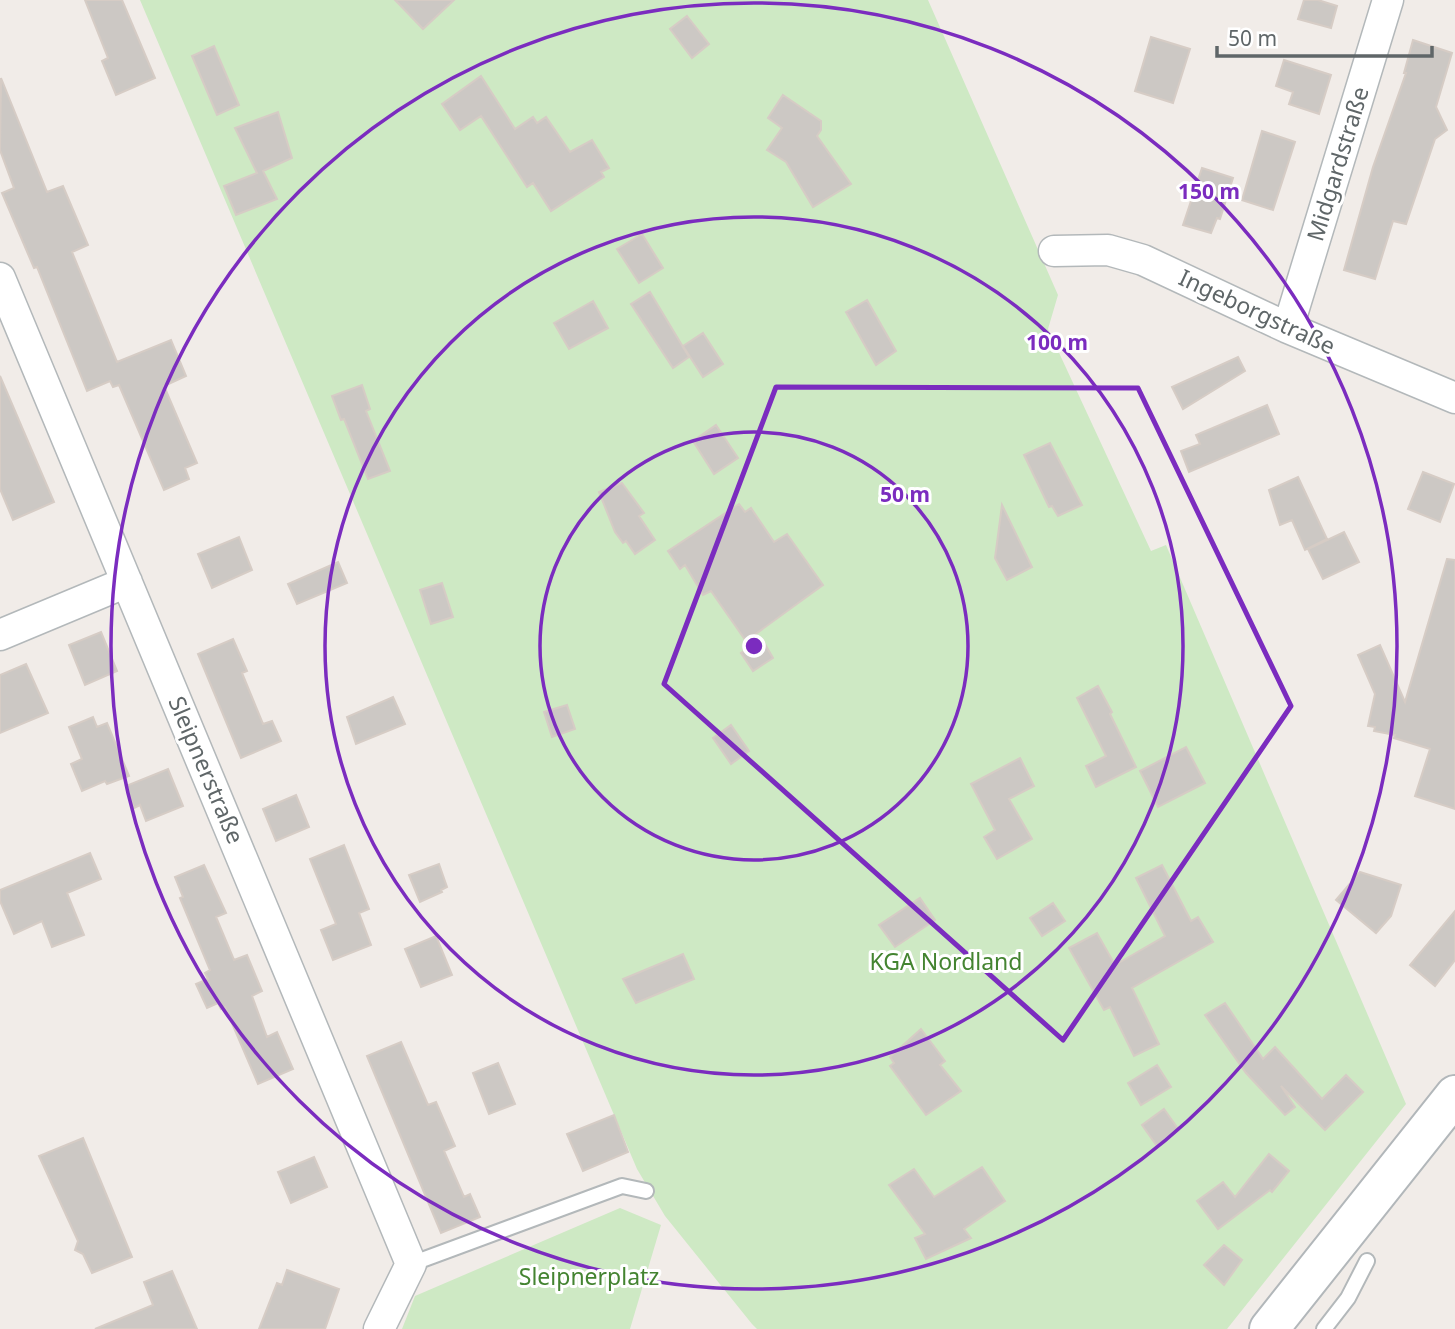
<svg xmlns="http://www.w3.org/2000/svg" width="1455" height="1329" font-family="'Noto Sans',sans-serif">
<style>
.green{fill:#cee9c4}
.building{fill:#ccc8c4;stroke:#d6ccc5;stroke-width:2}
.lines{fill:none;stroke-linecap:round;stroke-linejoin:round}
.lane-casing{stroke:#b3b8ba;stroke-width:18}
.street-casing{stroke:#b3b8ba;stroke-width:33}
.secondary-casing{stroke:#b2b7ba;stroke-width:42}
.lane{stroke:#fff;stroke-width:14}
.street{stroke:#fff;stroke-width:30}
.secondary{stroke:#fff;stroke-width:38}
.marked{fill:none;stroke:#7b2cbf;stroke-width:5;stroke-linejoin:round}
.ring{fill:none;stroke:#7b2cbf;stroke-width:3.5}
.labels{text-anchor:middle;stroke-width:6;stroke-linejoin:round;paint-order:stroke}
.street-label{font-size:23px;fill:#5f6668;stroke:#fff}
.park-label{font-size:23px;fill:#448431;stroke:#fff}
.centre{fill:#7b2cbf;stroke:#fff;stroke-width:3.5}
.ring-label{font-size:21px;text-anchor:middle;font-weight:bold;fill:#7b2cbf;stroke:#fff;stroke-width:6;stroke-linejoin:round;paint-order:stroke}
</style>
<rect width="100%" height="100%" fill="#f1ece8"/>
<path class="green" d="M 140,0 L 928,0 L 1058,295 L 1048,329 L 1151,551 L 1166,545 L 1406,1104 L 1227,1329 L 757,1329 L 752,1324 L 665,1216 L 637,1169 Z
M 620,1208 L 661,1225 L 630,1329 L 402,1329 L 415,1296 Z"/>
<path class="building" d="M 85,0 L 122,0 L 155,78 L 116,95 L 102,61 L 108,58 Z
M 395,0 L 454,0 L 423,29 Z
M 1304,0 L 1318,0 L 1337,6 L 1331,28 L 1298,19 Z
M 687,16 L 709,44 L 692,58 L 670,29 Z
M 1151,37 L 1190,49 L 1173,103 L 1135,91 Z
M 1413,40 L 1452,53 L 1436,107 L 1447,130 L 1435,139 L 1406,224 L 1393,221 L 1375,279 L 1344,270 L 1373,167 L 1406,73 L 1404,73 Z
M 214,46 L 239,105 L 217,115 L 192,56 Z
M 1284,60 L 1331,75 L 1319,114 L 1289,104 L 1293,92 L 1276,86 Z
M 481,76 L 515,129 L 533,117 L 537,123 L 546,117 L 570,152 L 592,140 L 609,168 L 601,172 L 604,177 L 551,211 L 533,183 L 527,187 L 481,116 L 460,130 L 442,104 Z
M 1,78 L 47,192 L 63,186 L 88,245 L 72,252 L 117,362 L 171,340 L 186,376 L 164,386 L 197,463 L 185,468 L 189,479 L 164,490 L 119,385 L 113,387 L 110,381 L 87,391 L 37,267 L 34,268 L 2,193 L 14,188 L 0,150 Z
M 783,95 L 821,121 L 821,130 L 817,136 L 851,184 L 813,207 L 786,162 L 767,150 L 782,128 L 768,118 Z
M 278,112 L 292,158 L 263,171 L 277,199 L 236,215 L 224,186 L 257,173 L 235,128 Z
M 1262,131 L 1295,142 L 1273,210 L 1242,200 Z
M 1202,168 L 1233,178 L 1220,219 L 1217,218 L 1211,233 L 1183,225 Z
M 642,234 L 663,268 L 639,283 L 617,249 Z
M 650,292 L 689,357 L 673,368 L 631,304 Z
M 867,300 L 896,351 L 876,365 L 846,312 Z
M 593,301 L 608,328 L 569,349 L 554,323 Z
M 703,333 L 723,364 L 703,377 L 683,346 Z
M 1238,357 L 1245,371 L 1183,409 L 1172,387 Z
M 0,376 L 54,502 L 13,520 L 0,489 Z
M 362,385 L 370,409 L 366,411 L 390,471 L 368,479 L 344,419 L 341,420 L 332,396 Z
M 1267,405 L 1279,434 L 1189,472 L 1181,451 L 1200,444 L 1196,435 Z
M 716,425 L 738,458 L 714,474 L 693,441 Z
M 1050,443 L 1082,505 L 1058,516 L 1052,506 L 1049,507 L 1024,455 Z
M 1423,472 L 1454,484 L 1440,522 L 1408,509 Z
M 1298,477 L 1327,539 L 1305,550 L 1292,520 L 1280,525 L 1269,490 Z
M 622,483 L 644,513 L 639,516 L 655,540 L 635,554 L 626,541 L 623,543 L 615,532 L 599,492 Z
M 739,504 L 745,512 L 751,508 L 774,542 L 787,534 L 823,585 L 746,641 L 711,591 L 703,595 L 685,565 L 680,569 L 668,551 Z
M 1002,505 L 1032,567 L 1007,580 L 995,558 Z
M 1344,532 L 1359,562 L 1323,579 L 1308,549 Z
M 239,537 L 252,570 L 212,588 L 198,554 Z
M 1447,559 L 1455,560 L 1455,809 L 1415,796 L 1430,749 L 1394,738 L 1395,735 L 1374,731 L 1375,727 L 1368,726 L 1375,694 L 1358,655 L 1380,645 L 1405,702 Z
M 338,562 L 347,583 L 297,604 L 288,584 Z
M 442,583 L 453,617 L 431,624 L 420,590 Z
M 101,632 L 117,671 L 85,685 L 69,645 Z
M 233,639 L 247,671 L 242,673 L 263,724 L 272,721 L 281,741 L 241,758 L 198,654 Z
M 762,639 L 773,658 L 753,671 L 741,653 Z
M 26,664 L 48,713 L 0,733 L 0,675 Z
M 1098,686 L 1112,712 L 1110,714 L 1136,767 L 1096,787 L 1086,766 L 1106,756 L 1077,698 Z
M 393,697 L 405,724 L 356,744 L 347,717 Z
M 567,705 L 575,729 L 552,737 L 544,712 Z
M 93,717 L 97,727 L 107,723 L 129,776 L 107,784 L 105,781 L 82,791 L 71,764 L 82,759 L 69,727 Z
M 731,725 L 749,751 L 731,764 L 713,738 Z
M 1186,747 L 1205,783 L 1158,807 L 1140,771 Z
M 1020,758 L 1034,786 L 1009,799 L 1032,839 L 997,859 L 984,837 L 995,830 L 971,784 Z
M 168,769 L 183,806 L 146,821 L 140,805 L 134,808 L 126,786 Z
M 296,795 L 309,827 L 276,841 L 263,809 Z
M 344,845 L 369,909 L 359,913 L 371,945 L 333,960 L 321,930 L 336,924 L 310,859 Z
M 90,853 L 101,879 L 67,893 L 84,935 L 52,947 L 42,921 L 14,934 L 0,901 L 0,890 Z
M 439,864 L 447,887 L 441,890 L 442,892 L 420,902 L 409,875 Z
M 204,865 L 226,913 L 216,917 L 234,960 L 247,955 L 262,991 L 252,996 L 267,1037 L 277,1032 L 293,1069 L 258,1084 L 225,1007 L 221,1009 L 218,1003 L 207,1008 L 196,984 L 208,979 L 205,973 L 210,970 L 180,898 L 183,897 L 175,877 Z
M 1162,865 L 1191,921 L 1198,917 L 1213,942 L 1132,988 L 1159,1044 L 1134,1056 L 1110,1007 L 1104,1010 L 1069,948 L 1097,933 L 1115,965 L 1165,936 L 1136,878 Z
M 1360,872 L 1401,885 L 1391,916 L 1376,933 L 1336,900 Z
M 920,898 L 935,920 L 895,947 L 879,925 Z
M 1053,903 L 1065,921 L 1042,936 L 1030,918 Z
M 1455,911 L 1455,960 L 1435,986 L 1410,965 Z
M 436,936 L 452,975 L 421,987 L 405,949 Z
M 683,954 L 694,979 L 636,1003 L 623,979 Z
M 1225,1003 L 1263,1059 L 1275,1047 L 1322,1099 L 1346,1075 L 1363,1092 L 1325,1130 L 1281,1086 L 1295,1107 L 1285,1115 L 1246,1073 L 1205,1015 Z
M 921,1029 L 945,1061 L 940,1065 L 961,1091 L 926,1115 L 890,1066 L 894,1063 L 890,1057 Z
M 401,1042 L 428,1105 L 436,1102 L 455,1146 L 444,1151 L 464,1197 L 470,1194 L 480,1217 L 441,1233 L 367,1056 Z
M 498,1063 L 515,1104 L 489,1114 L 473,1073 Z
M 1157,1065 L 1171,1087 L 1141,1105 L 1128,1083 Z
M 1164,1109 L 1179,1130 L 1157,1146 L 1142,1125 Z
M 614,1115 L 628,1152 L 583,1171 L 567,1134 Z
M 83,1138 L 132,1257 L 92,1273 L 83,1254 L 75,1250 L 78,1241 L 39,1156 Z
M 1269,1154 L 1289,1171 L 1272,1192 L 1270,1190 L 1218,1229 L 1197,1201 L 1223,1182 L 1235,1197 Z
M 314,1157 L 327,1187 L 291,1203 L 278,1172 Z
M 982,1167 L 1005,1201 L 964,1229 L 971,1238 L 926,1259 L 915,1238 L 925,1234 L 889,1185 L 914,1169 L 934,1197 Z
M 1224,1245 L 1242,1260 L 1224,1285 L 1204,1265 Z
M 287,1270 L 339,1289 L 325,1329 L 259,1329 L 277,1283 L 282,1285 Z
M 172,1271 L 197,1329 L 95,1329 L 153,1305 L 144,1282 Z"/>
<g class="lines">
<defs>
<path id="lane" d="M 411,1264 L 622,1186 L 646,1191
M 1324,1329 L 1348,1298 L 1367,1261"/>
<path id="street" d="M 1054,251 L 1108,250 L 1143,260 L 1288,328 L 1455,398
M 0,278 L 411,1264 L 379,1329
M 1288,328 L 1388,0
M 0,635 L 127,582"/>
<path id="secondary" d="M 1269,1329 L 1455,1095"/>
</defs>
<use href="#lane" class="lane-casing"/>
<use href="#street" class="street-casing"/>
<use href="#secondary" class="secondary-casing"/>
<use href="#lane" class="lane"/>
<use href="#street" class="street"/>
<use href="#secondary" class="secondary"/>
</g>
<path class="marked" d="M 776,387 L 1138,388 L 1291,706 L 1063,1040 L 664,684 Z"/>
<g class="ring">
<circle cx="754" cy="646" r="214"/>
<circle cx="754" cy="646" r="429"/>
<circle cx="754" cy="646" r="643"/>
</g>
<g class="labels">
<g class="street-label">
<text transform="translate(1338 164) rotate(-73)" y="8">Midgardstraße</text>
<text transform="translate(1257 312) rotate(25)" y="8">Ingeborgstraße</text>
<text transform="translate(206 770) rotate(67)" y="8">Sleipnerstraße</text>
</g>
<g class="park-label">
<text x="946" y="970">KGA Nordland</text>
<text x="589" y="1285">Sleipnerplatz</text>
</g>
</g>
<circle cx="754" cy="646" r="10" class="centre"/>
<g class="ring-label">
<text x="1209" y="199">150 m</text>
<text x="1057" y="350">100 m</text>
<text x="905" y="502">50 m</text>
</g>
<path d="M1217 46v10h215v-10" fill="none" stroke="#5f6668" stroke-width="3.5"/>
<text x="1228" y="46" font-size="21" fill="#5f6668" stroke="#ffffff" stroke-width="5" paint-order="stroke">50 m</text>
</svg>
